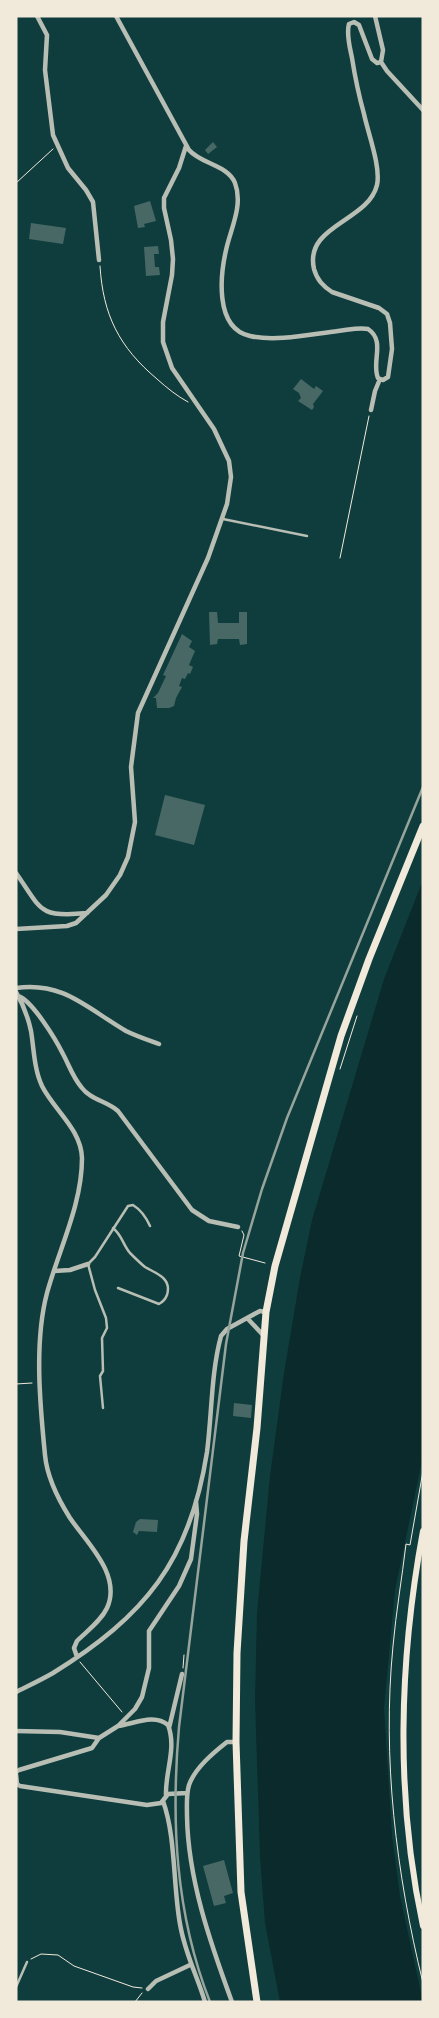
<svg xmlns="http://www.w3.org/2000/svg" width="439" height="2018" font-family="'Roboto Serif',serif">
<style>
.water{fill:#0a2a2b}
.building{fill:#486865}
.lines{fill:none;stroke-linecap:round;stroke-linejoin:round}
.path{stroke:#f1e9da;stroke-width:1}
.service{stroke:#b8beb3;stroke-width:2.5}
.minor{stroke:#b8beb3;stroke-width:4.5}
.secondary{stroke:#f1e9da;stroke-width:6}
.primary{stroke:#f1e9da;stroke-width:7}
.rail{stroke:#97a49c;stroke-width:2.5}
</style>
<rect width="100%" height="100%" fill="#0f3d3e"/>
<path class="water" d="M 423,880 L 423,1456 L 395,1590 L 384,1708 L 392,1836 L 400,1896 L 423,2002 L 280,2002 L 265,1923 L 260,1856 L 255,1699 L 257,1613 L 270,1476 L 284,1373 L 300,1278 L 312,1220 L 384,979 Z"/>
<path class="building" d="M 213,142 L 217,147 L 208,154 L 205,150 Z
M 150,201 L 156,221 L 144,224 L 145,227 L 138,228 L 134,206 Z
M 31,223 L 66,228 L 63,244 L 29,239 Z
M 158,246 L 159,254 L 154,254 L 155,267 L 159,267 L 160,275 L 146,276 L 144,247 Z
M 301,379 L 314,389 L 316,386 L 323,391 L 313,404 L 314,407 L 312,410 L 298,401 L 301,398 L 299,393 L 293,389 Z
M 209,612 L 217,612 L 218,623 L 239,623 L 239,612 L 247,612 L 247,644 L 240,645 L 239,639 L 218,639 L 217,644 L 210,645 Z
M 182,634 L 192,641 L 189,647 L 195,651 L 189,665 L 193,667 L 190,674 L 188,673 L 185,679 L 182,678 L 179,686 L 182,687 L 176,698 L 174,706 L 169,708 L 157,708 L 156,698 L 153,698 L 158,693 L 166,676 L 163,675 Z
M 165,795 L 205,805 L 194,845 L 155,835 Z
M 234,1403 L 252,1405 L 251,1418 L 233,1416 Z
M 140,1519 L 158,1520 L 157,1532 L 139,1531 L 137,1535 L 133,1532 L 136,1522 Z
M 224,1860 L 233,1893 L 224,1896 L 226,1903 L 214,1906 L 203,1866 Z"/>
<g class="lines">
<path class="path" d="M 16,183 L 53,149
M 100,266 C 103,315 119,347 157,379 C 167,388 177,396 188,402
M 340,558 L 369,416
M 340,1069 L 357,1016
M 242,1231 L 244,1235 L 239,1256 L 265,1263
M 16,1384 L 32,1383
M 423,1471 L 410,1545 L 406,1544 C 402,1578 396,1612 393,1646 C 382,1758 396,1873 423,1983
M 80,1662 L 122,1712
M 183,1668 L 184,1655
M 31,1959 L 41,1954 L 58,1955 L 74,1966 L 133,1987 L 142,1988
M 135,2002 L 142,1993"/>
<path class="service" d="M 223,519 L 307,536
M 113,1228 C 122,1235 123,1245 130,1253 C 135,1258 140,1263 145,1267 C 157,1274 172,1278 167,1295 C 165,1300 163,1302 159,1304 L 118,1288
M 103,1408 L 100,1376 L 103,1371 L 102,1338 L 107,1328 L 106,1318 L 95,1290 L 88,1264 L 95,1257 L 128,1206 L 133,1205 C 141,1210 146,1217 150,1226
M 16,1987 L 27,1962"/>
<path class="minor" d="M 37,16 L 47,35 L 45,70 L 53,135 L 68,168 L 86,190 L 93,202 L 99,260
M 116,16 L 189,150 C 201,164 228,165 235,183 C 243,204 232,226 227,246 C 220,274 214,328 250,336 C 276,342 312,334 338,331 C 348,330 359,327 368,329 C 386,341 371,362 378,378 L 383,380 L 388,377 L 392,349 L 390,323 L 387,314 L 379,308 L 332,292 C 323,286 317,280 314,269 C 304,225 368,222 377,185 C 381,167 368,133 364,114 C 359,96 355,77 352,58 C 350,48 346,34 349,24 L 354,22 L 359,25 L 372,59 L 377,63 L 381,62
M 375,16 L 383,50 L 381,62
M 381,62 L 387,71 L 423,110
M 371,410 L 375,391 L 380,379
M 16,873 C 42,910 38,918 87,913
M 16,929 L 67,926 L 76,923 L 106,895 L 120,875 L 128,857 L 135,822 L 131,767 L 138,713 L 208,558 L 227,504 L 231,477 L 229,461 L 214,429 L 172,368 L 163,342 L 163,322 L 172,275 L 173,259 L 171,240 L 164,208 L 164,198 L 179,168 L 186,146
M 16,988 C 63,981 88,1009 126,1031 C 136,1036 148,1040 159,1044
M 16,992 C 23,1004 28,1017 31,1031 C 34,1049 34,1069 42,1086 C 54,1110 81,1129 82,1158 C 82,1205 59,1249 47,1293 C 34,1342 40,1405 45,1455 C 47,1477 58,1499 70,1518 C 87,1543 122,1575 107,1608 C 101,1621 87,1631 77,1641 L 74,1648 L 77,1657
M 18,996 C 32,1000 56,1040 63,1054 C 69,1065 73,1078 82,1088 C 91,1100 107,1101 118,1111 L 192,1210 L 209,1221 L 238,1227
M 54,1271 L 70,1270 L 88,1264
M 248,1319 L 264,1336
M 16,1692 C 28,1686 41,1680 53,1673 C 145,1616 190,1561 207,1452 C 212,1414 211,1373 221,1336 L 227,1329 L 260,1311 L 266,1312
M 118,1726 C 134,1724 154,1713 168,1725 C 177,1748 165,1772 166,1795
M 169,1728 L 182,1674
M 16,1731 L 60,1732 L 99,1738 L 118,1726 L 135,1709 L 142,1697 L 149,1668 L 149,1631 L 179,1586 L 191,1559 L 197,1514 L 196,1501
M 16,1772 L 19,1770 L 92,1748 L 99,1738
M 16,1774 L 17,1784 L 20,1786 L 147,1805 L 161,1803 L 168,1794 L 187,1793
M 163,1801 C 176,1837 173,1886 180,1924 C 185,1954 197,1975 205,2002
M 148,1989 L 156,1981 L 190,1965
M 232,2002 C 210,1942 188,1879 187,1816 C 187,1805 186,1795 189,1785 C 195,1768 213,1753 227,1742 L 236,1742"/>
<path class="secondary" d="M 423,1531 C 399,1660 395,1797 423,1926"/>
<path class="primary" d="M 257,2002 L 241,1892 L 236,1742 L 237,1653 L 244,1541 L 257,1428 L 266,1312 L 275,1266 L 341,1036 L 369,959 L 423,826"/>
<path class="rail" d="M 210,2002 C 175,1913 171,1820 179,1727 L 226,1344 L 243,1253 L 262,1189 L 287,1118 L 423,787"/>
</g>
<rect width="439" height="2018" fill="none" stroke="#f1e9da" stroke-width="35"/>
</svg>
